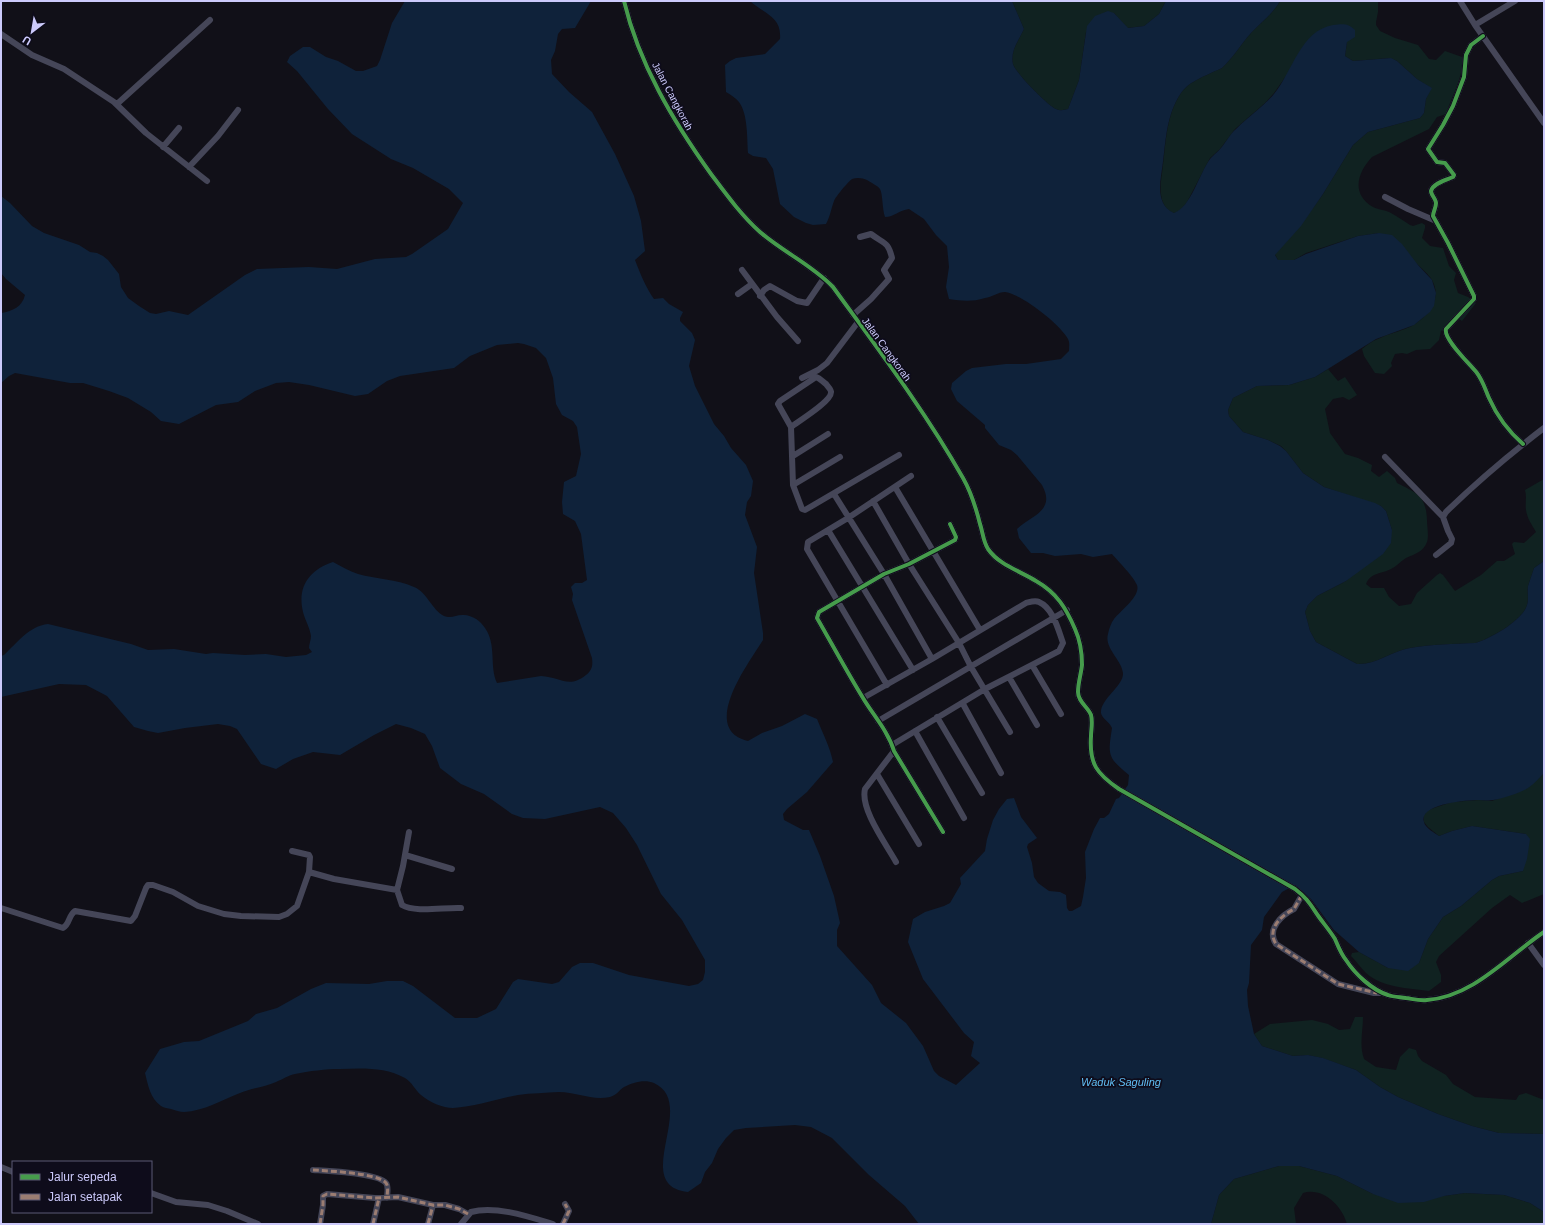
<svg xmlns="http://www.w3.org/2000/svg" width="1545" height="1225" font-family="Helvetica,sans-serif">
<style>
.green{fill:#102221}
.water{fill:#0f223a}
.lines{fill:none;stroke-linecap:round;stroke-linejoin:round}
.street{stroke:#454658;stroke-width:6}
.quiet{stroke:#9b7d72;stroke-width:3;stroke-dasharray:6 3;stroke-linecap:butt}
.cycleway-casing{stroke:#0e0c1b;stroke-width:6}
.cycleway{stroke:#469c4c;stroke-width:4}
.labels{text-anchor:middle;stroke-width:3.5;stroke-linejoin:round;paint-order:stroke}
.street-label{font-size:10px;fill:#cccafb;stroke:#0e0c1b}
.water-label{font-size:11px;font-style:italic;fill:#60bdf3;stroke:#0e0c1b}
</style>
<rect width="100%" height="100%" fill="#111018"/>
<path class="green" d="M 1012,1 L 1166,1 L 1159,14 L 1144,26 L 1127,28 L 1114,13 L 1086,32 L 1079,80 L 1068,109 C 1064,110 1060,111 1056,109 C 1047,105 1015,72 1013,64 C 1010,51 1019,40 1024,29 Z
M 1280,1 L 1378,1 L 1378,12 L 1376,22 L 1376,25 L 1380,31 L 1395,38 L 1418,45 L 1429,59 L 1436,60 L 1445,51 L 1462,57 C 1464,77 1452,95 1446,114 L 1437,117 L 1429,129 L 1372,157 C 1357,173 1351,194 1373,207 C 1379,210 1386,210 1391,213 C 1398,217 1404,221 1410,225 L 1413,226 L 1422,223 L 1425,225 L 1425,228 L 1422,238 L 1430,246 L 1443,248 L 1449,266 L 1456,273 L 1454,280 L 1458,293 L 1468,297 L 1476,303 L 1462,321 L 1459,319 L 1441,331 L 1439,340 L 1430,349 L 1416,350 L 1407,354 L 1402,353 L 1395,354 L 1391,363 L 1392,366 L 1384,374 L 1375,373 L 1364,356 L 1362,349 C 1367,345 1372,341 1378,339 C 1389,333 1404,331 1415,324 C 1430,314 1442,298 1432,280 C 1424,267 1392,244 1379,233 L 1358,236 L 1306,253 L 1294,260 L 1278,260 L 1275,254 L 1300,226 L 1323,194 L 1353,145 L 1368,132 L 1420,118 L 1424,113 L 1426,99 L 1431,88 L 1417,79 L 1397,61 L 1390,58 L 1353,61 L 1345,56 L 1347,42 L 1286,76 L 1274,93 L 1265,103 L 1235,129 L 1220,149 L 1210,158 L 1187,202 L 1180,211 L 1174,213 C 1158,207 1160,187 1162,173 C 1166,146 1165,117 1181,93 C 1188,83 1200,78 1211,73 C 1214,71 1219,70 1222,68 C 1233,58 1241,44 1251,33 C 1261,22 1273,14 1280,1 Z
M 1328,369 L 1338,381 L 1345,377 L 1357,395 L 1349,400 L 1343,397 L 1333,399 L 1325,409 L 1330,433 L 1345,454 L 1358,458 L 1372,465 L 1371,471 L 1379,477 L 1387,471 L 1395,478 L 1397,483 C 1417,493 1426,496 1427,520 C 1427,526 1429,536 1427,542 C 1423,552 1415,554 1406,558 C 1401,561 1397,566 1391,569 C 1382,574 1371,572 1366,584 L 1371,588 L 1384,588 L 1389,597 L 1399,606 L 1411,604 L 1417,593 L 1437,575 L 1440,573 L 1443,575 L 1455,591 L 1481,575 L 1497,561 L 1504,561 L 1515,554 L 1512,544 L 1514,542 L 1524,543 L 1536,532 C 1532,525 1527,518 1526,510 C 1525,504 1527,497 1525,490 L 1544,479 L 1544,561 L 1534,568 C 1532,574 1530,580 1528,586 C 1527,592 1529,599 1527,605 C 1523,620 1490,639 1475,643 C 1454,644 1431,644 1410,648 C 1392,651 1376,665 1357,664 L 1316,642 L 1310,631 L 1305,612 L 1308,605 L 1317,596 L 1346,581 L 1392,530 L 1386,511 L 1381,506 L 1324,487 L 1303,473 L 1286,451 L 1281,446 L 1268,440 L 1243,432 L 1229,416 L 1228,410 L 1233,398 L 1257,386 L 1289,385 L 1315,377 Z
M 1544,773 L 1544,894 L 1522,903 L 1510,895 L 1492,908 L 1439,956 L 1436,962 L 1441,975 L 1441,982 L 1429,991 C 1408,988 1383,988 1366,973 C 1361,968 1356,961 1351,956 L 1352,953 L 1359,952 L 1388,968 L 1419,963 L 1428,939 L 1443,917 L 1461,906 L 1492,880 L 1499,876 L 1523,871 L 1526,834 L 1472,826 L 1452,831 L 1439,836 L 1428,827 L 1424,822 L 1424,815 L 1428,810 L 1452,802 L 1479,800 L 1492,801 L 1527,788 Z
M 1355,1017 L 1363,1017 C 1363,1031 1359,1045 1364,1059 L 1376,1067 L 1396,1070 L 1400,1057 L 1409,1048 L 1416,1050 L 1418,1056 L 1422,1061 L 1446,1075 L 1453,1084 L 1475,1097 L 1516,1100 L 1519,1095 L 1526,1093 L 1544,1100 L 1544,1134 L 1499,1133 L 1472,1126 L 1438,1114 L 1398,1097 L 1380,1087 L 1356,1070 L 1322,1058 L 1308,1055 L 1293,1056 L 1262,1046 L 1254,1034 L 1270,1024 L 1312,1020 L 1328,1024 L 1339,1030 L 1350,1029 Z
M 1279,1166 L 1299,1166 L 1337,1176 L 1373,1194 L 1444,1196 L 1465,1193 L 1504,1195 L 1530,1203 L 1544,1212 L 1544,1224 L 1347,1224 C 1342,1206 1323,1187 1303,1193 L 1294,1208 L 1296,1224 L 1211,1224 L 1219,1195 L 1234,1179 Z"/>
<path class="water" d="M 405,1 L 591,1 L 575,28 L 562,29 L 558,34 L 555,51 L 551,60 L 552,74 L 569,92 L 592,112 L 615,154 L 634,196 L 641,221 L 645,251 L 635,260 C 640,273 646,288 654,299 L 663,298 L 669,304 L 683,312 L 680,318 L 680,321 L 692,333 L 695,340 L 689,366 L 695,386 L 714,424 L 724,436 L 731,448 L 746,465 L 753,481 L 751,496 L 747,502 L 745,515 L 757,547 L 754,573 L 763,633 L 763,640 C 748,664 699,729 748,741 L 762,733 L 782,726 L 805,714 L 817,719 C 823,734 830,747 833,762 L 807,792 L 787,809 L 783,814 L 784,820 L 803,830 L 809,830 L 820,856 L 834,896 L 840,923 L 837,930 L 837,946 L 872,985 L 881,1003 L 906,1023 L 923,1046 L 934,1071 L 939,1076 L 956,1085 L 980,1063 L 971,1056 L 974,1042 L 964,1033 L 923,979 L 908,942 L 913,919 L 925,912 L 944,906 L 950,903 L 961,884 L 960,878 L 985,851 L 987,839 L 993,820 L 999,809 L 1007,799 L 1014,798 L 1021,817 L 1037,838 L 1028,844 L 1027,847 L 1032,863 L 1034,877 L 1038,883 L 1049,891 L 1060,892 L 1066,895 L 1067,908 L 1069,911 L 1072,911 L 1081,906 L 1083,897 L 1086,878 L 1085,852 L 1094,829 L 1100,818 L 1104,818 L 1109,814 L 1116,799 L 1119,798 L 1128,785 L 1129,775 C 1107,757 1108,755 1112,728 C 1110,722 1102,719 1101,713 C 1100,699 1124,686 1123,673 C 1122,660 1104,648 1108,634 C 1109,629 1111,623 1114,619 C 1120,611 1141,596 1137,585 C 1134,577 1118,561 1112,554 L 1093,557 L 1081,554 L 1055,556 L 1043,553 L 1031,553 L 1019,538 L 1017,529 C 1032,515 1056,511 1042,485 L 1017,455 L 1011,450 L 999,445 L 985,428 L 985,425 L 957,401 L 951,389 L 952,383 L 966,371 L 972,368 L 1006,364 L 1026,364 L 1061,359 L 1069,351 C 1069,347 1070,343 1068,339 C 1061,325 1022,294 1005,292 C 998,292 992,297 985,298 C 972,302 962,301 949,299 L 946,287 L 949,267 L 947,246 L 936,235 L 924,219 L 909,209 C 899,210 894,217 885,217 C 882,209 883,195 880,189 C 877,185 871,183 867,180 C 863,178 857,177 852,179 C 848,182 836,196 834,201 C 831,209 830,217 826,224 L 813,225 L 806,223 L 794,217 L 780,204 L 773,169 L 766,158 L 753,156 L 748,153 C 747,138 748,114 739,102 C 736,98 731,95 726,92 L 725,65 L 730,61 L 736,58 L 765,54 L 780,39 C 782,16 764,14 750,1 L 1012,1 L 1024,29 C 1019,40 1010,51 1013,64 C 1015,72 1047,105 1056,109 C 1060,111 1064,110 1068,109 L 1079,80 L 1087,26 L 1095,16 L 1108,11 L 1114,13 L 1128,28 L 1144,26 L 1159,14 L 1166,1 L 1280,1 C 1273,14 1261,22 1251,33 C 1241,44 1233,58 1222,68 C 1219,70 1214,71 1211,73 C 1200,78 1188,83 1181,93 C 1164,118 1166,149 1161,176 C 1159,190 1159,207 1174,213 C 1191,207 1199,174 1210,159 C 1213,155 1218,152 1221,148 C 1226,142 1230,134 1236,129 C 1248,117 1263,107 1274,94 C 1293,71 1300,31 1333,25 C 1343,24 1348,23 1355,30 L 1355,37 L 1347,42 L 1345,56 L 1353,61 L 1391,58 L 1397,61 L 1417,79 L 1432,88 L 1426,99 L 1424,113 L 1420,118 L 1368,132 L 1353,145 L 1323,194 L 1301,226 L 1275,255 L 1278,260 L 1294,260 L 1306,254 L 1358,236 L 1379,233 L 1392,235 L 1402,244 L 1418,265 L 1432,280 L 1436,293 L 1434,306 L 1430,312 L 1414,325 L 1376,339 L 1315,377 L 1289,385 L 1257,386 L 1233,398 L 1228,410 L 1229,416 L 1243,432 L 1268,440 L 1280,446 L 1286,451 L 1303,473 L 1324,487 L 1375,503 L 1381,506 L 1386,511 L 1392,530 L 1391,543 L 1383,554 L 1346,581 L 1317,596 L 1308,605 L 1305,612 L 1310,631 L 1316,642 L 1357,664 C 1376,665 1392,651 1410,648 C 1431,644 1454,644 1475,643 C 1490,639 1523,620 1527,605 C 1529,599 1527,592 1528,586 C 1530,580 1532,574 1534,568 L 1544,561 L 1544,773 C 1539,778 1534,784 1528,788 C 1522,792 1502,799 1493,800 C 1488,801 1483,800 1478,800 C 1467,800 1418,804 1424,822 C 1425,828 1435,833 1439,836 L 1452,831 L 1472,826 L 1526,834 L 1530,839 L 1527,859 L 1523,871 L 1499,876 L 1492,880 L 1461,906 L 1443,917 L 1428,939 L 1419,963 L 1408,971 L 1388,968 L 1359,952 L 1334,930 L 1311,899 L 1295,885 L 1282,892 L 1264,917 L 1262,930 L 1251,945 L 1249,983 L 1247,990 L 1248,1006 L 1254,1034 L 1262,1046 L 1293,1056 L 1308,1055 L 1323,1058 L 1356,1070 L 1380,1087 L 1398,1097 L 1438,1114 L 1472,1126 L 1499,1133 L 1544,1134 L 1544,1212 L 1530,1203 L 1504,1195 L 1465,1193 L 1444,1196 L 1424,1202 L 1398,1203 L 1373,1194 L 1337,1176 L 1299,1166 L 1279,1166 L 1234,1179 L 1219,1195 L 1211,1224 L 919,1224 L 905,1206 L 869,1175 L 832,1138 L 811,1127 L 795,1125 L 746,1128 L 734,1130 L 726,1138 L 718,1149 L 712,1163 L 705,1172 L 701,1183 L 688,1192 C 629,1185 699,1104 654,1083 C 645,1079 633,1082 624,1087 C 619,1090 617,1095 610,1097 C 592,1101 577,1092 559,1092 C 546,1093 531,1093 518,1095 C 496,1099 475,1107 453,1108 C 443,1108 429,1102 421,1095 C 415,1090 412,1082 405,1078 C 386,1067 361,1068 340,1069 C 326,1069 309,1071 295,1074 C 289,1075 283,1079 276,1082 C 265,1087 252,1088 240,1093 C 222,1100 204,1111 184,1112 C 180,1112 175,1110 171,1109 C 168,1108 164,1108 161,1106 C 150,1098 148,1085 145,1073 L 160,1049 L 184,1042 L 199,1041 L 248,1021 L 256,1014 L 277,1008 L 311,989 L 326,983 L 369,984 L 387,981 L 403,981 L 413,986 L 455,1018 L 477,1018 L 496,1009 L 513,982 L 518,979 L 552,984 L 559,982 L 572,967 L 580,963 L 593,963 L 629,975 L 689,986 L 698,984 L 703,980 L 705,972 L 705,960 L 682,920 L 661,894 L 637,845 L 626,828 L 613,813 L 600,807 L 545,819 L 523,818 L 512,814 L 484,794 L 461,784 L 440,768 L 432,746 L 425,734 L 411,728 L 396,724 L 374,735 L 340,755 L 313,752 L 293,759 L 276,769 L 261,764 L 237,729 L 230,726 L 218,724 L 185,728 L 158,733 L 148,731 L 134,727 L 107,696 L 86,685 L 59,684 L 1,697 L 1,656 L 4,655 C 17,643 29,626 48,624 L 131,644 L 148,650 L 174,649 L 206,654 L 213,653 L 245,655 L 266,654 L 286,657 L 306,655 L 312,652 L 309,648 C 309,644 311,640 311,636 C 310,628 305,620 303,612 C 297,587 309,570 333,562 C 341,566 349,571 358,574 C 376,579 396,579 414,587 C 427,592 432,610 444,616 C 451,619 456,615 462,615 C 471,614 481,621 485,628 C 497,645 489,666 497,683 L 541,676 C 560,677 569,689 586,675 C 592,670 593,666 592,658 L 572,600 L 573,594 L 571,587 L 575,583 L 582,583 L 587,580 L 581,534 L 575,521 L 563,514 L 562,502 L 564,482 L 576,476 L 581,454 L 577,427 L 573,421 L 562,415 L 556,404 L 553,378 L 546,358 L 536,348 L 524,344 L 518,343 L 497,345 L 470,356 L 454,368 L 400,376 L 387,381 L 368,394 L 355,396 L 309,385 L 289,382 L 276,383 L 255,391 L 238,402 L 216,405 L 179,424 L 161,421 L 151,412 L 128,398 L 109,391 L 83,383 L 70,383 L 15,373 L 9,376 L 1,383 L 1,313 C 13,311 22,307 25,295 L 6,279 L 1,273 L 1,196 L 10,203 L 32,226 L 44,233 L 79,245 L 90,252 L 97,253 L 103,256 L 108,260 L 119,274 L 121,287 L 128,298 L 139,306 L 150,313 L 156,314 L 169,311 L 188,315 L 245,275 L 257,269 L 309,267 L 337,269 L 375,259 L 406,257 L 412,254 L 448,229 L 463,203 L 449,189 L 413,168 L 391,159 L 352,134 L 328,109 L 297,71 L 287,62 L 290,56 L 303,47 L 310,47 L 326,57 L 338,61 L 356,71 L 363,71 L 377,66 L 380,60 L 392,23 Z"/>
<g class="lines">
<path class="street" d="M 624,1 C 639,64 673,121 711,174 C 726,194 741,215 760,232 C 783,252 812,265 833,287 C 878,349 925,411 963,478 C 971,492 976,508 980,524 C 983,533 983,541 988,549 C 999,565 1020,571 1036,581 C 1057,593 1066,608 1075,629 C 1080,640 1082,653 1082,665 C 1081,674 1078,683 1078,692 C 1078,702 1088,707 1091,715 C 1093,722 1091,730 1091,736 C 1089,764 1097,774 1119,789 L 1295,889 C 1308,899 1310,904 1319,917 C 1324,924 1330,931 1335,939 C 1338,946 1341,954 1346,960 C 1355,974 1372,990 1388,995 C 1393,997 1400,997 1406,998 C 1413,999 1420,1001 1427,1000 C 1473,997 1508,956 1544,932
M 1460,1 L 1475,25
M 1515,1 L 1475,25 L 1544,123
M 1,34 L 32,55 L 64,69 L 114,102 L 146,133 L 207,181
M 1483,36 L 1471,45 L 1466,55 L 1464,77 L 1453,106 L 1443,125 L 1428,149 L 1437,162 L 1445,163 L 1454,175 L 1453,177 C 1446,180 1433,183 1431,191 C 1431,195 1436,199 1436,203 C 1436,208 1433,212 1433,216 L 1448,243 L 1474,296 L 1474,299 L 1446,329 C 1443,339 1470,364 1477,373 C 1483,381 1485,389 1489,398 C 1497,416 1508,431 1523,444
M 117,104 L 210,20
M 163,147 L 179,128
M 189,167 L 218,136 L 238,110
M 1385,197 L 1408,209 L 1436,221
M 742,270 L 777,317 L 798,341
M 738,294 L 752,284
M 760,296 L 764,290 L 770,286 L 797,301 L 807,303 L 824,278
M 853,315 L 871,299 L 889,279 L 884,270 L 892,258 C 888,241 884,244 871,234 L 860,237
M 802,378 L 818,370 L 827,363 L 858,322
M 791,427 L 778,404 L 780,401 L 816,377 C 820,378 822,381 826,384 C 828,387 831,389 831,392 C 832,401 799,421 791,427 L 793,485
M 793,456 L 828,434
M 840,457 L 793,485 L 802,509 L 805,510 L 899,455
M 1385,457 L 1443,517
M 895,487 L 980,630
M 834,494 L 884,574 L 932,659
M 873,501 L 909,564 L 959,643 L 971,667 L 1010,732
M 828,530 L 913,670
M 1436,555 L 1451,543 L 1452,539 L 1448,531 L 1443,517 L 1446,512 C 1477,482 1510,454 1544,428
M 1032,665 L 1061,714
M 1009,677 L 1037,725
M 887,685 L 807,549 L 808,542 L 848,518 L 911,476
M 863,698 L 932,659 L 1026,603 C 1030,602 1035,600 1039,602 C 1053,608 1058,629 1063,643 L 1059,651 L 985,689 L 892,745
M 963,704 L 1001,773
M 937,717 L 982,793
M 878,721 L 1067,610
M 915,731 L 964,818
M 894,751 L 865,789 C 860,809 886,844 896,862
M 877,774 L 919,844
M 409,832 L 403,866 L 397,890 L 402,905 C 415,913 445,907 461,908
M 943,832 L 894,751 C 888,731 873,715 863,698 C 847,672 832,644 817,618 L 819,612 L 884,574 L 909,564 L 955,540 L 956,537 L 950,524
M 292,851 L 309,855 L 310,857 L 309,872 L 334,879 L 397,890
M 405,855 L 452,869
M 1302,895 L 1294,909 C 1282,915 1266,929 1276,944 L 1338,984 L 1374,993 L 1381,993
M 1,908 L 63,928 C 70,924 68,916 75,911 L 131,921 L 135,916 L 146,888 L 148,885 L 153,885 L 173,892 L 198,906 L 224,914 L 241,916 L 279,917 L 287,914 L 297,906 L 309,872
M 1528,943 L 1544,965
M 1,1167 L 13,1172
M 313,1170 C 328,1171 378,1173 386,1183 C 389,1187 387,1193 387,1198
M 151,1193 L 176,1202 L 208,1205 L 227,1211 L 258,1224
M 320,1224 L 323,1205 L 323,1196 L 327,1194 L 375,1198 L 398,1197 L 433,1205 L 445,1205 L 459,1209 L 468,1214
M 373,1224 L 379,1198
M 428,1224 L 433,1205
M 461,1224 L 471,1212 C 495,1205 530,1217 553,1224
M 563,1224 L 569,1211 L 565,1204"/>
<path class="quiet" d="M 1302,895 L 1294,909 C 1282,915 1266,929 1276,944 L 1338,984 L 1377,993
M 313,1170 C 328,1171 378,1173 386,1183 C 389,1187 387,1193 387,1198
M 320,1224 L 323,1205 L 323,1196 L 327,1194 L 375,1198 L 398,1197 L 433,1205 L 445,1205 L 459,1209 L 468,1214
M 373,1224 L 379,1198
M 428,1224 L 433,1205
M 563,1224 L 569,1211 L 565,1204"/>
<defs>
<path id="cycleway" d="M 624,1 C 639,64 673,121 711,174 C 726,194 741,215 760,232 C 783,252 812,265 833,287 C 878,349 925,411 963,478 C 971,492 976,508 980,524 C 983,533 983,541 988,549 C 999,565 1020,571 1036,581 C 1057,593 1066,608 1075,629 C 1080,640 1082,653 1082,665 C 1081,674 1078,683 1078,692 C 1078,702 1088,707 1091,715 C 1093,722 1091,730 1091,736 C 1089,764 1097,774 1119,789 L 1295,889 C 1308,899 1310,904 1319,917 C 1324,924 1330,931 1335,939 C 1338,946 1341,954 1346,960 C 1355,974 1372,990 1388,995 C 1393,997 1400,997 1406,998 C 1413,999 1420,1001 1427,1000 C 1473,997 1508,956 1544,932
M 1483,36 L 1471,45 L 1466,55 L 1464,77 L 1453,106 L 1443,125 L 1428,149 L 1437,162 L 1445,163 L 1454,175 L 1453,177 C 1446,180 1433,183 1431,191 C 1431,195 1436,199 1436,203 C 1436,208 1433,212 1433,216 L 1448,243 L 1474,296 L 1474,299 L 1446,329 C 1443,339 1470,364 1477,373 C 1483,381 1485,389 1489,398 C 1497,416 1508,431 1523,444
M 943,832 L 894,751 C 888,731 873,715 863,698 C 847,672 832,644 817,618 L 819,612 L 884,574 L 909,564 L 955,540 L 956,537 L 950,524"/>
</defs>
<use href="#cycleway" class="cycleway-casing"/>
<use href="#cycleway" class="cycleway"/>
</g>
<g class="labels">
<g class="street-label">
<text transform="translate(673 96) rotate(62)" y="4">Jalan Cangkorah</text>
<text transform="translate(887 349) rotate(54)" y="4">Jalan Cangkorah</text>
</g>
<g class="water-label">
<text x="1121" y="1086">Waduk Saguling</text>
</g>
</g>
<rect width="1545" height="1225" fill="none" stroke="#cccafb" stroke-width="4"/>
<rect x="12" y="1161" width="140" height="52" fill="#0e0c1b" stroke="#5a5875"/>
<rect x="20" y="1174" width="20" height="6" fill="#469c4c" stroke="#5a5875"/>
<text x="48" y="1181" font-size="12" fill="#cccafb">Jalur sepeda</text>
<rect x="20" y="1194" width="20" height="6" fill="#9b7d72" stroke="#5a5875"/>
<text x="48" y="1201" font-size="12" fill="#cccafb">Jalan setapak</text>
<g transform="translate(32 32) rotate(211)" stroke="#0e0c1b" stroke-width="3" paint-order="stroke">
<path d="M0-3L7 15L0 10L-7 15Z" fill="#cccafb"/>
<text y="-6" font-size="11" font-weight="bold" text-anchor="middle" fill="#cccafb">U</text>
</g>
</svg>
